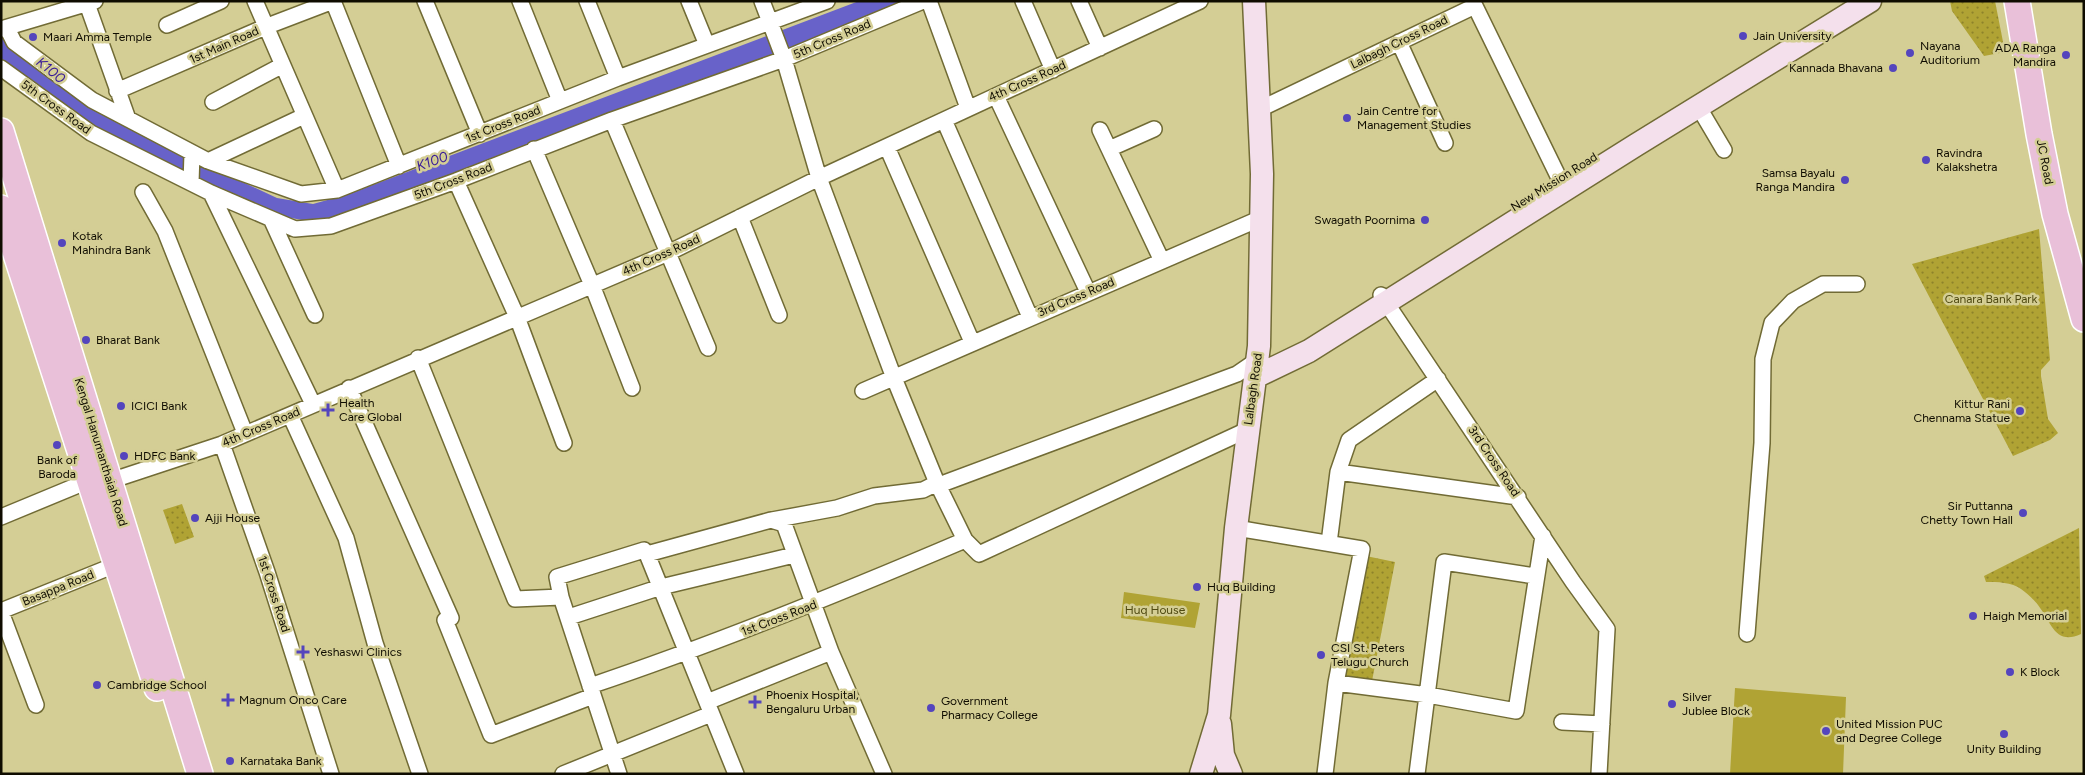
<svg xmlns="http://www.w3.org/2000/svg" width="2085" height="775" font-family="Figtree,sans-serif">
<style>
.grass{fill:url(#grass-dots)}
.garden{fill:#b0a334}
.water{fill:#6862c9}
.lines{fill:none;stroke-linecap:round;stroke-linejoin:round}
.minor-casing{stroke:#716b35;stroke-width:18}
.secondary-casing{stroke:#716b35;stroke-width:25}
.primary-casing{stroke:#fff;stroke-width:28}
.minor{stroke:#fff;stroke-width:15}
.secondary{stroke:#f4e0ec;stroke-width:22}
.primary{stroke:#e9c0d9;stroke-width:25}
.poi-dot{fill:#5445bd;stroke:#d4ce95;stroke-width:2}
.labels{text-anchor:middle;stroke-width:5;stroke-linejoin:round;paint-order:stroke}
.poi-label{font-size:12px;fill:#0f0c00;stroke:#d4ce95;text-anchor:start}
.street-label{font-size:12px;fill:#0f0c00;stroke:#d4ce95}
.park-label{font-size:12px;fill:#4f4911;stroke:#d4ce95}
.water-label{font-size:14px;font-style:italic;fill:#391c99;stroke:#d4ce95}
</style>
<defs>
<pattern id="grass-dots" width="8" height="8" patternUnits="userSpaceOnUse" patternTransform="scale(1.25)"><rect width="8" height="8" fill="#b0a334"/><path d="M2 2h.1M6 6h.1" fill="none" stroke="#8e832a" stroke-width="1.8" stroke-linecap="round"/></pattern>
</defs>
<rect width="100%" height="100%" fill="#d4ce95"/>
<path class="grass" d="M 1950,1 L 1995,1 L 2005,52 L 1984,56 L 1952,11 Z
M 2039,229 L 2050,360 L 2041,370 L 2041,376 L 2048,419 L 2058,433 L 2050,440 L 2013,456 L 1912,264 Z
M 182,504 L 194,537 L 175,544 L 163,510 Z
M 2079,528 L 2081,634 C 2055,646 2051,622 2038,605 C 2034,600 2027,593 2021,589 C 2012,582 1997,582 1986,582 L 1984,576 Z
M 1366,556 L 1395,562 L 1372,681 L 1344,675 Z"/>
<path class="garden" d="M 1124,592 L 1200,603 L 1195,628 L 1121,618 Z
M 1735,688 L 1846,697 L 1843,774 L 1730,774 Z"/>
<path class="water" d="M 859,1 L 914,1 L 348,216 L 312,222 L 271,214 L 106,136 L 25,79 L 1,58 L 1,37 L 195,160 L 277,198 L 313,204 L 349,194 Z"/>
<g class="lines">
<defs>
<path id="minor" d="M 86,1 L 128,119
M 255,1 L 337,190
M 333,1 L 399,166
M 425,1 L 480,134
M 520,1 L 560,101
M 587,1 L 618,78
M 689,1 L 707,45
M 762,1 L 784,59 L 819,178 L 894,378 L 937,483 L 965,540 L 979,554 L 1247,430
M 929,1 L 968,108
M 1023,1 L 1053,70
M 1079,1 L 1100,48
M 167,25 L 221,1
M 7,28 L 14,42 L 92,100 L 208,161 L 301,194 L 337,190 L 618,78 L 827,1
M 1,29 L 95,1
M 1399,42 L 1445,143
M 1,68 L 91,133 L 211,193 L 295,229 L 331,226 L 456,181 L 612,120 L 784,59 L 923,1
M 117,91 L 265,27 L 333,1
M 996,96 L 1088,292
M 213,102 L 281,66
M 1698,106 L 1724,150
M 1258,110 L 1475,6 L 1559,178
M 612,120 L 708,348
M 944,120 L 1030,317
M 1100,130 L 1162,261
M 887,147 L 972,342
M 534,149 L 592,285 L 632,388
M 1109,149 L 1154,129
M 208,161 L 304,116
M 456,181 L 517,317 L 564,443
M 191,183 L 192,153
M 143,192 L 165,231 L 245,433
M 211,193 L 313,404
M 740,217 L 779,315
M 272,221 L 315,315
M 1381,295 L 1573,582 L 1607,629 L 1599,774
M 418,358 L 515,599 L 561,597 L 619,774
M 349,388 L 451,618 L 445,620 L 491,735 L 593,696
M 863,391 L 1259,219
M 290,415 L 346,538 L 375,643 L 420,774
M 222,444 L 267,572 L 331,774
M 1338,472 L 1518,497
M 110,481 L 222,444 L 668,253 L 819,178 L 1200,1
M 939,485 L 1237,374 L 1256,361
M 1,517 L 88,481
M 772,520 L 837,508 L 874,496 L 923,490 L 937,483
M 1236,528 L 1362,549 L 1336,683 L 1325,774
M 1329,543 L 1338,472 L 1349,440 L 1438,379
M 647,554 L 736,774
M 561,597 L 557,577 L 644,550 L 647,554 L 771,520 L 784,524 L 831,652 L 884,774
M 1,611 L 115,565
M 1,612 L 36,705
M 569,617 L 661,587 L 794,555
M 1747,634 L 1762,443 L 1763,359 L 1772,323 L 1793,301 L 1823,284 L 1857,284
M 1336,683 L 1428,695 L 1516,711 L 1543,536
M 590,686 C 718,643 841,593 965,540
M 707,702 L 831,652
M 1562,722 L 1602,724
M 563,774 L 711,714
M 1417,774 L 1444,562 L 1535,576"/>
<path id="secondary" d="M 1255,377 L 1309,351 L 1636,145 L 1870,1
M 1220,724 L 1223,755 L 1231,774
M 1201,774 L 1219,715 L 1236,528 L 1259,346 L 1262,174 L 1254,1"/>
<path id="primary" d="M 2017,1 L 2039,134 L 2055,214 L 2084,319
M 1,131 L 200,774
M 1,208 L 157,688"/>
</defs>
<use href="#minor" class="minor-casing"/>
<use href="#secondary" class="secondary-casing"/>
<use href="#primary" class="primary-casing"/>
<use href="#minor" class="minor"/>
<use href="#secondary" class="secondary"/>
<use href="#primary" class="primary"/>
</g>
<g class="poi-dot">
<circle cx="1743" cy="36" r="5"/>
<circle cx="33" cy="37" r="5"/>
<circle cx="1910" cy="53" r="5"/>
<circle cx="2066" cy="55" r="5"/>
<circle cx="1893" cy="68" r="5"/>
<circle cx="1347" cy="118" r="5"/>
<circle cx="1926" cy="160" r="5"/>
<circle cx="1845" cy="180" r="5"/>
<circle cx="1425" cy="220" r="5"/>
<circle cx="62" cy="243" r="5"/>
<circle cx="86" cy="340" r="5"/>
<circle cx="121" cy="406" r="5"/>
<path d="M325.5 402.5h5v5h5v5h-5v5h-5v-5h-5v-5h5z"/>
<circle cx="2020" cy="411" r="5"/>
<circle cx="57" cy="445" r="5"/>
<circle cx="124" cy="456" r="5"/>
<circle cx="2023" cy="513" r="5"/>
<circle cx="195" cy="518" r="5"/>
<circle cx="1197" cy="587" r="5"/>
<circle cx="1973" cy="616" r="5"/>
<path d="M300.5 644.5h5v5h5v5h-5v5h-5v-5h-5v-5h5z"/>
<circle cx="1321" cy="655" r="5"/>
<circle cx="2010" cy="672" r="5"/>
<circle cx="97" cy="685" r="5"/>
<path d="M225.5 692.5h5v5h5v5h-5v5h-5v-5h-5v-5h5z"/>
<path d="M752.5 694.5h5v5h5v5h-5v5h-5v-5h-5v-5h5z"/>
<circle cx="1672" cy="704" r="5"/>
<circle cx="931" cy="708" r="5"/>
<circle cx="1826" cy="731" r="5"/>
<circle cx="2004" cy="734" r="5"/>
<circle cx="230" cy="761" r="5"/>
</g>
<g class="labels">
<g class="poi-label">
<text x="1753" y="40">Jain University</text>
<text x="43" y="41">Maari Amma Temple</text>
<text x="1920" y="50">Nayana<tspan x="1920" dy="14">Auditorium</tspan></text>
<text x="2056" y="52" text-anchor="end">ADA Ranga<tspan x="2056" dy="14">Mandira</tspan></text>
<text x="1883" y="72" text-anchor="end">Kannada Bhavana</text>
<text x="1357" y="115">Jain Centre for<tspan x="1357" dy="14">Management Studies</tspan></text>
<text x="1936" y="157">Ravindra<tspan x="1936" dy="14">Kalakshetra</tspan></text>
<text x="1835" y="177" text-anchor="end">Samsa Bayalu<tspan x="1835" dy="14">Ranga Mandira</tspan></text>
<text x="1415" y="224" text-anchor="end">Swagath Poornima</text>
<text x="72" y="240">Kotak<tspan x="72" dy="14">Mahindra Bank</tspan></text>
<text x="96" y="344">Bharat Bank</text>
<text x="339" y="407">Health<tspan x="339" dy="14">Care Global</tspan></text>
<text x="2010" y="408" text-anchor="end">Kittur Rani<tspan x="2010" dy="14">Chennama Statue</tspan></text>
<text x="131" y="410">ICICI Bank</text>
<text x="134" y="460">HDFC Bank</text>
<text x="57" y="464" text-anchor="middle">Bank of<tspan x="57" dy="14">Baroda</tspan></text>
<text x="2013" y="510" text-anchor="end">Sir Puttanna<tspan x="2013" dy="14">Chetty Town Hall</tspan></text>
<text x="205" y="522">Ajji House</text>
<text x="1207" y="591">Huq Building</text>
<text x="1983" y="620">Haigh Memorial</text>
<text x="1331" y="652">CSI St. Peters<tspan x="1331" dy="14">Telugu Church</tspan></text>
<text x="314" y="656">Yeshaswi Clinics</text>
<text x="2020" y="676">K Block</text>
<text x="107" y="689">Cambridge School</text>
<text x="766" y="699">Phoenix Hospital,<tspan x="766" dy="14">Bengaluru Urban</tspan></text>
<text x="1682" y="701">Silver<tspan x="1682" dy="14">Jublee Block</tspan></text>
<text x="239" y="704">Magnum Onco Care</text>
<text x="941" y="705">Government<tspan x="941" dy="14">Pharmacy College</tspan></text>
<text x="1836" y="728">United Mission PUC<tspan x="1836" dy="14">and Degree College</tspan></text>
<text x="2004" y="753" text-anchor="middle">Unity Building</text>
<text x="240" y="765">Karnataka Bank</text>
</g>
<g class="street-label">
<text transform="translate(832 39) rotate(-23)" y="4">5th Cross Road</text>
<text transform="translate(1399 42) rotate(-26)" y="4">Lalbagh Cross Road</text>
<text transform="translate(224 45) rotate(-24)" y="4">1st Main Road</text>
<text transform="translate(1027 81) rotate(-24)" y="4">4th Cross Road</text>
<text transform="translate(56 107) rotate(36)" y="4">5th Cross Road</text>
<text transform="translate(503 124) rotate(-22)" y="4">1st Cross Road</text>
<text transform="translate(2045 162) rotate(79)" y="4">JC Road</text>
<text transform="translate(453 181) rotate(-21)" y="4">5th Cross Road</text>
<text transform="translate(1554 182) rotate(-32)" y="4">New Mission Road</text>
<text transform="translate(661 255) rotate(-24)" y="4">4th Cross Road</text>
<text transform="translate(1076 297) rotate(-23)" y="4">3rd Cross Road</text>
<text transform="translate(1253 389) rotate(-82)" y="4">Lalbagh Road</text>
<text transform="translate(261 427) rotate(-23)" y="4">4th Cross Road</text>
<text transform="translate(101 452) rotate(73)" y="4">Kengal Hanumanthaiah Road</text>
<text transform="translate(1494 461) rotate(56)" y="4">3rd Cross Road</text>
<text transform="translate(58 588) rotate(-22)" y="4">Basappa Road</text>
<text transform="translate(274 594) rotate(72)" y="4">1st Cross Road</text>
<text transform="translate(779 618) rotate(-21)" y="4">1st Cross Road</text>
</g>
<g class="park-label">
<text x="1991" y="303">Canara Bank Park</text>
<text x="1155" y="614">Huq House</text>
</g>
<g class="water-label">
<text transform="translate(51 70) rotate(39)" y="5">K100</text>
<text transform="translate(432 161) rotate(-20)" y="5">K100</text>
</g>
</g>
<rect width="2085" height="775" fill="none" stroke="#0f0c00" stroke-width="5"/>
</svg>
